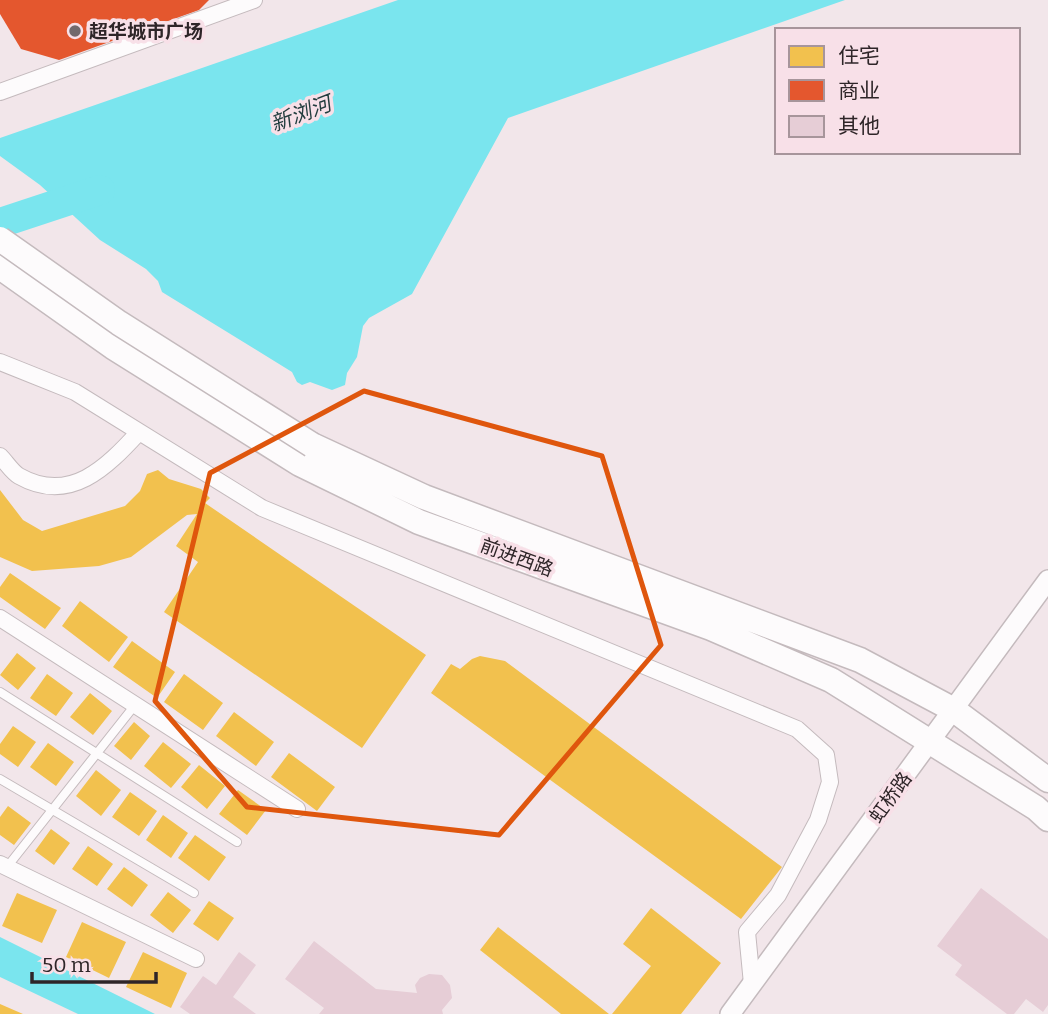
<svg xmlns="http://www.w3.org/2000/svg" width="1048" height="1014" font-family="Bitter,'Noto Sans SC',serif">
<style>
.water{fill:#7ae5ee}
.homes{fill:#f2c14e}
.shops{fill:#e4572e}
.lines{fill:none;stroke-linecap:round;stroke-linejoin:round}
.river{stroke:#7ae5ee;stroke-width:30}
.building{fill:#e6cdd6}
.service-casing{stroke:#c4babd;stroke-width:10}
.minor-casing{stroke:#c4babd;stroke-width:18}
.tertiary-casing{stroke:#c4babd;stroke-width:22}
.primary-casing{stroke:#c4babd;stroke-width:27}
.service{stroke:#fdfbfc;stroke-width:8}
.minor{stroke:#fdfbfc;stroke-width:16}
.tertiary{stroke:#fdfbfc;stroke-width:19}
.primary{stroke:#fdfbfc;stroke-width:24}
.primary-bridge-casing{stroke:#c4babd;stroke-width:27;stroke-linecap:butt}
.primary-bridge{stroke:#fdfbfc;stroke-width:24}
.marked{fill:none;stroke:#df560d;stroke-width:5;stroke-linejoin:round}
.poi-dot{fill:#73696c;stroke:#f8e0e8;stroke-width:2.5}
.labels{text-anchor:middle;stroke-width:7;stroke-linejoin:round;paint-order:stroke}
.poi-label{font-size:19px;font-weight:bold;fill:#2e2528;stroke:#f8e0e8;text-anchor:start}
.street-label{font-size:19px;fill:#2e2528;stroke:#f8e0e8}
.water-label{font-size:21px;font-style:italic;fill:#233d3f;stroke:#f8e0e8}
</style>
<rect width="100%" height="100%" fill="#f2e6ea"/>
<path class="water" d="M 398,0 L 845,0 L 508,118 L 412,294 L 369,318 L 363,326 L 357,357 L 347,373 L 345,385 L 332,390 L 310,382 L 302,385 L 297,382 L 292,372 L 162,292 L 158,281 L 146,269 L 100,240 L 40,185 L 0,156 L 0,138 Z
M 0,937 L 155,1014 L 78,1014 L 0,977 Z"/>
<path class="homes" d="M 158,470 L 169,479 L 201,489 L 210,498 L 205,503 L 426,655 L 362,748 L 164,612 L 198,562 L 176,546 L 197,514 L 187,515 L 131,557 L 99,566 L 32,571 L 0,557 L 0,490 L 23,520 L 42,531 L 125,506 L 140,491 L 147,474 Z
M 10,573 L 61,608 L 45,629 L 0,597 L 0,587 Z
M 80,601 L 128,637 L 109,662 L 62,626 Z
M 132,641 L 175,672 L 157,698 L 113,667 Z
M 17,653 L 36,668 L 18,690 L 0,675 Z
M 480,656 L 505,661 L 782,867 L 741,919 L 431,693 L 451,664 L 460,669 L 472,659 Z
M 47,674 L 73,693 L 56,716 L 30,698 Z
M 184,674 L 223,703 L 203,730 L 164,702 Z
M 90,693 L 112,711 L 93,735 L 70,717 Z
M 234,712 L 274,742 L 256,766 L 216,736 Z
M 134,722 L 150,736 L 131,760 L 114,746 Z
M 13,726 L 36,742 L 18,767 L 0,754 L 0,744 Z
M 163,742 L 191,764 L 171,788 L 144,766 Z
M 48,743 L 74,762 L 56,786 L 30,767 Z
M 289,753 L 335,787 L 317,811 L 271,777 Z
M 199,765 L 225,786 L 207,809 L 181,787 Z
M 96,770 L 121,790 L 101,816 L 76,796 Z
M 238,790 L 266,810 L 247,835 L 219,814 Z
M 130,792 L 157,811 L 139,836 L 112,817 Z
M 8,806 L 31,823 L 14,845 L 0,835 L 0,817 Z
M 163,815 L 188,833 L 171,858 L 146,840 Z
M 51,829 L 70,843 L 54,865 L 35,851 Z
M 195,835 L 226,857 L 209,881 L 178,858 Z
M 88,846 L 113,864 L 97,886 L 72,869 Z
M 124,867 L 148,885 L 132,907 L 107,889 Z
M 168,892 L 191,910 L 173,933 L 150,915 Z
M 17,893 L 57,910 L 42,943 L 2,926 Z
M 209,901 L 234,918 L 218,941 L 193,924 Z
M 651,908 L 721,963 L 681,1014 L 612,1014 L 651,966 L 623,944 Z
M 82,922 L 126,942 L 109,978 L 66,957 Z
M 498,927 L 609,1014 L 561,1014 L 480,950 Z
M 143,952 L 187,973 L 171,1008 L 126,987 Z
M 0,1004 L 23,1014 L 0,1014 Z"/>
<path class="shops" d="M 0,0 L 209,0 L 199,10 L 59,60 L 21,49 L 0,14 Z"/>
<g class="lines">
<path class="river" d="M 0,223 L 100,190"/>
</g>
<path class="building" d="M 981,888 L 1048,939 L 1048,1005 L 1043,1012 L 1026,999 L 1014,1014 L 1007,1014 L 955,975 L 962,965 L 937,946 Z
M 314,941 L 376,989 L 417,993 L 415,985 L 420,978 L 429,974 L 442,975 L 450,985 L 452,998 L 442,1010 L 443,1014 L 319,1014 L 324,1008 L 285,979 Z
M 239,952 L 256,965 L 233,997 L 256,1014 L 190,1014 L 180,1007 L 203,976 L 216,985 Z"/>
<g class="lines">
<defs>
<path id="service" d="M 0,692 L 237,842
M 0,779 L 194,893
M 7,867 L 135,705"/>
<path id="minor" d="M 0,92 L 254,0
M 0,362 L 75,392 L 262,508 L 797,729 L 826,755 L 830,782 L 818,820 L 778,895 L 747,932 L 752,984
M 0,456 C 6,462 12,472 19,476 C 70,505 107,467 139,432
M 0,618 L 297,809
M 0,864 L 196,959"/>
<path id="tertiary" d="M 730,1014 L 1048,580"/>
<path id="primary" d="M 0,267 L 113,347 L 300,464 L 419,522 L 711,628 L 831,680 L 1036,808 L 1048,819
M 312,445 L 424,497 L 860,660 L 954,710 L 1048,780"/>
</defs>
<use href="#service" class="service-casing"/>
<use href="#minor" class="minor-casing"/>
<use href="#tertiary" class="tertiary-casing"/>
<use href="#primary" class="primary-casing"/>
<use href="#service" class="service"/>
<use href="#minor" class="minor"/>
<use href="#tertiary" class="tertiary"/>
<use href="#primary" class="primary"/>
<defs>
<path id="primary-bridge" d="M 0,239 L 119,323 L 312,445"/>
</defs>
<use href="#primary-bridge" class="primary-bridge-casing"/>
<use href="#primary-bridge" class="primary-bridge"/>
</g>
<path class="marked" d="M 364,391 L 602,456 L 661,645 L 499,835 L 247,807 L 155,701 L 210,473 Z"/>
<circle class="poi-dot" cx="75" cy="31" r="7"/>
<g class="labels">
<g class="poi-label">
<text x="89" y="38">超华城市广场</text>
</g>
<g class="street-label">
<text transform="translate(517 557) rotate(20)" y="7">前进西路</text>
<text transform="translate(890 797) rotate(-54)" y="7">虹桥路</text>
</g>
<g class="water-label">
<text transform="translate(301 114) rotate(-21)" y="7">新浏河</text>
</g>
</g>
<rect x="775" y="28" width="245" height="126" fill="#f8e0e8" stroke="#a7959b" stroke-width="2"/>
<rect x="789" y="46" width="35" height="21" fill="#f2c14e" stroke="#a7959b" stroke-width="2"/>
<text x="838" y="63" font-size="21" fill="#2e2528">住宅</text>
<rect x="789" y="80" width="35" height="21" fill="#e4572e" stroke="#a7959b" stroke-width="2"/>
<text x="838" y="98" font-size="21" fill="#2e2528">商业</text>
<rect x="789" y="116" width="35" height="21" fill="#e6cdd6" stroke="#a7959b" stroke-width="2"/>
<text x="838" y="133" font-size="21" fill="#2e2528">其他</text>
<path d="M32 972v10h124v-10" fill="none" stroke="#2e2528" stroke-width="3.5"/>
<text x="42" y="972" font-size="21" fill="#2e2528" stroke="#f8e0e8" stroke-width="5" paint-order="stroke">50 m</text>
</svg>
